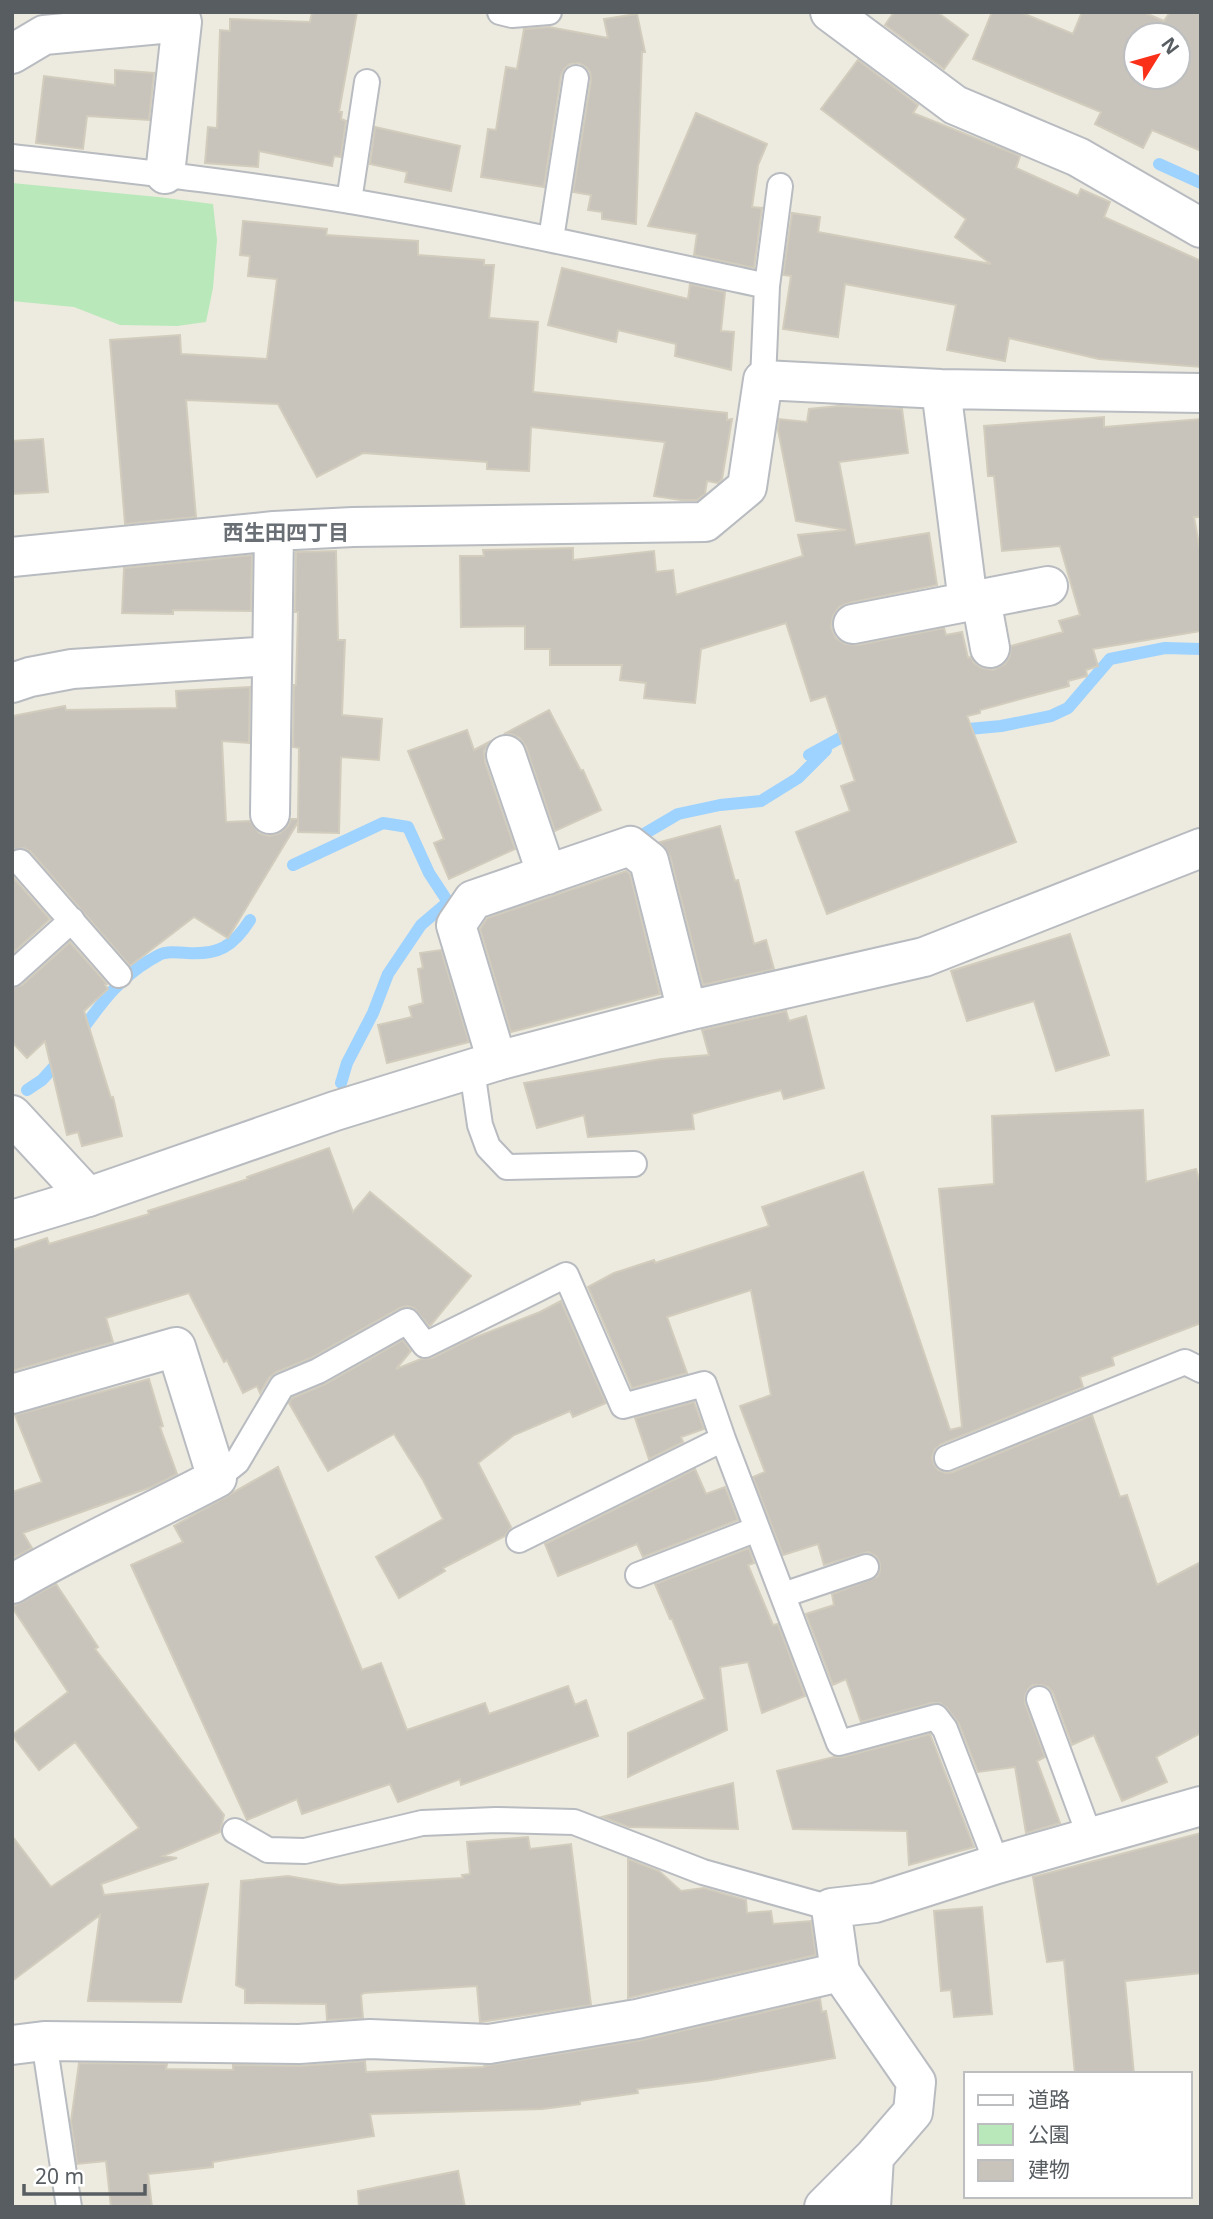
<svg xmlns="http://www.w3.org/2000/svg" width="1213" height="2219" font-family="'Noto Sans','Noto Sans JP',sans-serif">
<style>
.green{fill:#b9e8ba}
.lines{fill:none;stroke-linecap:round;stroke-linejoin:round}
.stream{stroke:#9ed2ff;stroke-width:12}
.building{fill:#c8c4bc;stroke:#d2ccbd;stroke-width:2;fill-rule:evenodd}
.service-casing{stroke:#b8bbc0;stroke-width:28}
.minor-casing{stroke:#b8bbc0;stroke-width:42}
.tertiary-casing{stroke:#b8bbc0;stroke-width:42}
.service{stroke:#fff;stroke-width:24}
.minor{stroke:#fff;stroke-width:38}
.tertiary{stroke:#fff;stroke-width:38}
.labels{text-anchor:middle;stroke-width:7;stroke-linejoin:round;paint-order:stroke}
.neighbourhood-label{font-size:21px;font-weight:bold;fill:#696f74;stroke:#fff}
</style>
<rect width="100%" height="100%" fill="#edebdf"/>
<path class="green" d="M 12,183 L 158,197 L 213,204 L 217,240 L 213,288 L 206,322 L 177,326 L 120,325 L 74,307 L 12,301 Z"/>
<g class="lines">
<path class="stream" d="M 1159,164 L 1201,183
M 958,730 L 1001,726 L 1051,716 L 1068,708 L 1110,659 L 1165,648 L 1201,649
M 809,755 L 842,737 L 856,737
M 644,834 L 678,814 L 720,805 L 761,801 L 798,778 L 826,750
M 293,865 L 383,823 L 408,827 L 429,873 L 448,902 L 421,925 L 388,974 L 373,1013 L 347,1063 L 341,1083
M 79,1034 C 101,1004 117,980 150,960 C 155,958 160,953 165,953 C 171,951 180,953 187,953 C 218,955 233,947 250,920
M 27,1090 L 42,1080 L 60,1060"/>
</g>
<path class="building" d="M 312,12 L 357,12 L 339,112 L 342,112 L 341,119 L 346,121 L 341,157 L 334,156 L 332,166 L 259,151 L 258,167 L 205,163 L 208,127 L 217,128 L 220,30 L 230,31 L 230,19 L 310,22 Z
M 894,12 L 937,12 L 968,35 L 944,69 L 885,25 Z
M 992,12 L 1020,12 L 1073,34 L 1082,12 L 1143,12 L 1164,21 L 1170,12 L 1201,12 L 1201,151 L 1152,130 L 1143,148 L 1095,124 L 1101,112 L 973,59 ZM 1136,35 L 1178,35 L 1178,77 L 1136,77 Z
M 637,14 L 645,52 L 642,52 L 636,224 L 602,219 L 602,212 L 588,210 L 591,195 L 573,192 L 591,80 L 590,72 L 586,67 L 579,63 L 570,64 L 564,69 L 561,76 L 544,187 L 481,177 L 488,129 L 496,130 L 506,67 L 517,69 L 524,29 L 549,27 L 608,38 L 604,19 Z
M 858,60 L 918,105 L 913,113 L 1020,156 L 1016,168 L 1078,196 L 1081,189 L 1110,202 L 1104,217 L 1201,261 L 1201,367 L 1099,359 L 1009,338 L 1005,361 L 947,350 L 956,305 L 845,284 L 838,337 L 783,329 L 791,276 L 783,275 L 792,213 L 820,217 L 818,232 L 991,264 L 955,237 L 966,219 L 821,109 Z
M 115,70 L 154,73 L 149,120 L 87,116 L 83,149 L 36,143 L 44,76 L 115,85 Z
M 696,113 L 767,144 L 758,165 L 752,207 L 762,208 L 754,268 L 694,255 L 697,234 L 648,226 Z
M 375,127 L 460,146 L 451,191 L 405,182 L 407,172 L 370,164 Z
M 243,221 L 327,229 L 326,235 L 418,241 L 418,255 L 484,260 L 484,265 L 494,265 L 489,318 L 538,322 L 533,392 L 727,413 L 727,420 L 732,419 L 722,479 L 718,483 L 707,481 L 705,494 L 697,500 L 681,500 L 654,496 L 665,442 L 531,427 L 529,471 L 487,469 L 487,462 L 363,453 L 317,477 L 278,404 L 186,400 L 196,517 L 125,524 L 110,340 L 180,335 L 181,354 L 267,359 L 277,279 L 248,276 L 250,256 L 240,255 Z
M 562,268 L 688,299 L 690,284 L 725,292 L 721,331 L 734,332 L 731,370 L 675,356 L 676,344 L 618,330 L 616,342 L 548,325 Z
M 839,406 L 902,409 L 908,453 L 839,462 L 855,545 L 929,533 L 937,585 L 849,603 L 839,607 L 833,616 L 831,627 L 836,638 L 845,644 L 857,645 L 944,628 L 946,635 L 962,632 L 968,658 L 971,657 L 974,663 L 982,668 L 993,670 L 1005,664 L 1010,656 L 1011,646 L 1063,632 L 1059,621 L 1080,615 L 1060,546 L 1002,551 L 994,476 L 988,476 L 984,426 L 1104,417 L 1104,427 L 1201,419 L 1201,517 L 1194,517 L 1201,556 L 1201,631 L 1093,649 L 1098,666 L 1086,670 L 1087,676 L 1068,681 L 1069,686 L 980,710 L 980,713 L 967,716 L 1016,842 L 827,914 L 796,832 L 850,811 L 841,786 L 855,781 L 826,696 L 811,701 L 786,623 L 701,649 L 695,703 L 644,698 L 646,683 L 620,680 L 622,665 L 550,665 L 550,649 L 525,649 L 525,626 L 461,627 L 460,556 L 484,556 L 483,550 L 573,548 L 573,560 L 654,551 L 656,572 L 673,570 L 676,595 L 803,556 L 798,535 L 846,530 L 796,521 L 778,430 L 779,419 L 807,422 L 809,409 Z
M 43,439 L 48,492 L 12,494 L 12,441 Z
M 336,551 L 338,640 L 345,640 L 342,715 L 382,719 L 379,760 L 341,757 L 339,833 L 298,832 L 298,822 L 228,938 L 194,917 L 130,966 L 31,852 L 24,848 L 12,850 L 12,716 L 65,706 L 66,710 L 177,708 L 176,691 L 250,687 L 249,743 L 222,741 L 226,822 L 250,821 L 259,833 L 269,836 L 280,833 L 288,826 L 291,819 L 298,819 L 299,748 L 293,747 L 294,685 L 296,685 L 298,612 L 295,612 L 296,552 Z
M 252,555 L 251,611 L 173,610 L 173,614 L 122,613 L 124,568 Z
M 549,710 L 581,771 L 583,770 L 601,810 L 555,831 L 526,747 L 520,738 L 511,734 L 504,734 Z
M 467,730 L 474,750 L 489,742 L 484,751 L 485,762 L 515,849 L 449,879 L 434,843 L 444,839 L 408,751 Z
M 720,826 L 735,881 L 738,880 L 754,944 L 766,940 L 774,969 L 703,985 L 670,856 L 660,842 Z
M 626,871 L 630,874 L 660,994 L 511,1032 L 480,929 L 487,918 Z
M 12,876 L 50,919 L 12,954 Z
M 1070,934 L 1109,1055 L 1056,1071 L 1034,1001 L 967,1021 L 951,971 Z
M 70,942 L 107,984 L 105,985 L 108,989 L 84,1011 L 111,1098 L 113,1097 L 122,1136 L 82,1146 L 78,1132 L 67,1135 L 45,1041 L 27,1058 L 12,1042 L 12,988 L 22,985 Z
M 441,950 L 469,1042 L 387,1063 L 378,1025 L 412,1017 L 409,1007 L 423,1003 L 418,969 L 423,968 L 420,953 Z
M 786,1011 L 789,1021 L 806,1016 L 824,1088 L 784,1099 L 781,1090 L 692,1114 L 694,1129 L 588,1137 L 584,1115 L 537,1128 L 524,1083 L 661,1059 L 709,1055 L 702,1030 Z
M 1143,1110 L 1146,1182 L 1196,1169 L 1201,1186 L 1201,1323 L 1112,1357 L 1114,1365 L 1080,1377 L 1083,1387 L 941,1444 L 935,1449 L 932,1457 L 934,1464 L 938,1470 L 946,1473 L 953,1472 L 1092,1415 L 1120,1497 L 1127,1495 L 1157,1585 L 1201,1562 L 1201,1733 L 1156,1757 L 1167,1782 L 1122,1801 L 1094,1735 L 1072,1745 L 1053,1693 L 1048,1687 L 1042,1685 L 1033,1685 L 1028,1689 L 1025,1696 L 1025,1703 L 1045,1757 L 1037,1761 L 1060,1823 L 1026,1833 L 1015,1767 L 978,1772 L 959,1724 L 947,1708 L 940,1703 L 932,1703 L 861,1722 L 846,1679 L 833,1685 L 806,1614 L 834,1605 L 832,1594 L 877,1577 L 880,1571 L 880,1563 L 876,1556 L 868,1552 L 824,1565 L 818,1544 L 783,1555 L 753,1477 L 765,1472 L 740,1406 L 771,1395 L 751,1290 L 667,1317 L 687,1373 L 632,1388 L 588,1287 L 614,1273 L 654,1260 L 655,1263 L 769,1226 L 762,1207 L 863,1172 L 950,1430 L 962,1427 L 939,1189 L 994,1184 L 992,1116 Z
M 329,1148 L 353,1212 L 370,1192 L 471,1276 L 431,1325 L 429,1326 L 414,1308 L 407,1306 L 400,1308 L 311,1358 L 276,1372 L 269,1378 L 260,1393 L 257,1386 L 243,1393 L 227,1360 L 224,1362 L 189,1293 L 106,1318 L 113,1342 L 12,1371 L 12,1250 L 47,1238 L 49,1244 L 149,1214 L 148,1211 L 248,1179 L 247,1177 Z
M 561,1301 L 606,1403 L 573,1417 L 570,1411 L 514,1435 L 478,1463 L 511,1527 L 505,1536 L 443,1568 L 445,1571 L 399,1598 L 376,1557 L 443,1519 L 423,1480 L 394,1434 L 328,1471 L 289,1403 L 292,1398 L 325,1384 L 403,1340 L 411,1351 L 396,1369 L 421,1359 L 432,1358 L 466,1341 L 540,1312 Z
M 149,1379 L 163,1426 L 160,1427 L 177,1474 L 154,1486 L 23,1533 L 32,1548 L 12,1559 L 12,1492 L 42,1482 L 15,1415 Z
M 694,1402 L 704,1429 L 681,1437 L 683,1442 L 649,1459 L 635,1418 Z
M 278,1467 L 362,1670 L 381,1663 L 407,1730 L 485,1703 L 489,1714 L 568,1686 L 575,1705 L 586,1700 L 598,1736 L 461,1785 L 460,1779 L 398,1802 L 390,1784 L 302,1814 L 297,1799 L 247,1820 L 131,1565 L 183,1542 L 174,1526 Z
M 695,1469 L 706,1494 L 725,1487 L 738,1520 L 643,1557 L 637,1544 L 558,1576 L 545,1544 Z
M 749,1548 L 754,1563 L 748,1565 L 773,1625 L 778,1624 L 805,1696 L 762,1713 L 748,1662 L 720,1667 L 727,1730 L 628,1777 L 628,1733 L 705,1699 L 672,1619 L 670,1619 L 655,1584 Z
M 56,1584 L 98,1647 L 95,1649 L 224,1815 L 220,1832 L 163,1856 L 177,1858 L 101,1884 L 104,1895 L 208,1884 L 181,2002 L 88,2001 L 100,1915 L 12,1981 L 12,1836 L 51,1887 L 139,1828 L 75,1742 L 39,1770 L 12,1735 L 68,1692 L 12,1607 Z
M 930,1734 L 974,1847 L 909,1865 L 907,1831 L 793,1829 L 777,1771 L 834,1757 L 843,1757 Z
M 733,1783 L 738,1829 L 629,1827 L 602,1817 Z
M 1201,1833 L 1201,1973 L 1125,1981 L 1134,2074 L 1075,2074 L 1064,1960 L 1047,1962 L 1033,1877 Z
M 528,1837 L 530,1849 L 571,1844 L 591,2005 L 480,2022 L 477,1986 L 364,1993 L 361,1995 L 363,2018 L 327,2020 L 326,2004 L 245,2003 L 245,1989 L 236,1985 L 241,1881 L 288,1876 L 340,1885 L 463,1878 L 462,1875 L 470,1874 L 467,1842 Z
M 628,1859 L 659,1871 L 681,1891 L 704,1888 L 746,1900 L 747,1913 L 771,1911 L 773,1924 L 811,1921 L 816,1955 L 628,1998 Z
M 982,1907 L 992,2014 L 954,2017 L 951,1990 L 941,1991 L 934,1911 Z
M 820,1999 L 822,2012 L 826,2011 L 835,2058 L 711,2080 L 637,2089 L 638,2093 L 580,2101 L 580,2104 L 542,2109 L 370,2114 L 374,2136 L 213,2162 L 213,2167 L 148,2174 L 152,2207 L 111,2207 L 106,2161 L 77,2164 L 71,2121 L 79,2063 L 167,2064 L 166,2069 L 233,2070 L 233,2065 L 299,2066 L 365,2061 L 366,2072 L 484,2067 L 484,2066 L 642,2040 Z
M 458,2171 L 465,2207 L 359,2207 L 358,2191 Z"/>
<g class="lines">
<defs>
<path id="service" d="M 500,12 L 512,15 L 549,12
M 12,157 C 125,170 238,182 350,201 C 490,225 628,256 767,286 L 763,380
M 349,201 L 367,82
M 551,239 L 576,78
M 767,286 L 780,186
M 20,862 L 119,975
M 12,974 L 72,920
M 472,1070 L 480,1125 L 488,1147 L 507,1167 L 634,1164
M 947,1458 L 1185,1362 L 1201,1370
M 217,1478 L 237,1462 L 282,1386 L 318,1371 L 407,1321 L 425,1345 L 566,1275 L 623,1406 L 704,1384 L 723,1439 L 839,1743 L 936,1717 L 945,1729 L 997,1864
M 519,1540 L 723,1439
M 638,1575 L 757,1529
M 783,1595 L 866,1567
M 1039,1699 L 1090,1837
M 235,1831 L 268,1850 L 305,1851 L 422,1823 L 496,1820 L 574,1822 L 703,1872 L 831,1908
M 44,2041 L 69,2207"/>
<path id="minor" d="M 830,12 L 955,105 L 1078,157 L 1201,228
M 12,54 L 44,35 L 182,22 L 165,174
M 941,389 L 968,602
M 12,557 L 274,531 L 353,527 L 705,522 L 747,487 L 763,380 L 941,389 L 1201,393
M 981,599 L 990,648
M 853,624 L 1048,586
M 12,683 L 30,677 L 72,669 L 272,656
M 506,755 L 547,875
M 270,814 L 274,531
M 497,1061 L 456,925 L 473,900 L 630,846 L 649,861 L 687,1011
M 12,1115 L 88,1197
M 12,1394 L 176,1347 L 217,1478 C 149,1514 79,1545 12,1584
M 12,2045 L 44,2041 L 299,2044 L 370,2039 L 489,2044 L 637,2019 L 840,1972
M 824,2207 L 874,2157 L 913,2112 L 916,2082 L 840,1972 L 831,1908 L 875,1903 L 997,1864 L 1201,1806
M 871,2207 L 874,2157"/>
<path id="tertiary" d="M 12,1220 L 88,1197 L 335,1111 L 497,1061 L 687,1011 L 924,957 L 1201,848"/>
</defs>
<use href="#service" class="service-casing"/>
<use href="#minor" class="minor-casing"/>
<use href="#tertiary" class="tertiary-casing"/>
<use href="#service" class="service"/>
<use href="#minor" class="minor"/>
<use href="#tertiary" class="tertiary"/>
</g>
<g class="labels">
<g class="neighbourhood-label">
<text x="286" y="540">西生田四丁目</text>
</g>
</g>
<rect width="1213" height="2219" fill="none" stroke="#585d62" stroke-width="28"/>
<rect x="964" y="2072" width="228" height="126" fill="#ffffff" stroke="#bcbec0" stroke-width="2"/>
<rect x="978" y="2095" width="35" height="10" fill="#ffffff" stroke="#bcbec0" stroke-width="2"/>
<text x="1028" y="2107" font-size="21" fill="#585d62">道路</text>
<rect x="978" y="2124" width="35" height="21" fill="#b9e8ba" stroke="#bcbec0" stroke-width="2"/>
<text x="1028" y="2142" font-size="21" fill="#585d62">公園</text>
<rect x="978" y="2160" width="35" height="21" fill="#c8c4bc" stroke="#bcbec0" stroke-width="2"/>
<text x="1028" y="2177" font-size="21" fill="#585d62">建物</text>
<g transform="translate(1157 56) rotate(53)"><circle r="33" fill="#ffffff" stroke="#bcbec0" stroke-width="2"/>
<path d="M0-5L12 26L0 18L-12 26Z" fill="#fa3019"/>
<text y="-10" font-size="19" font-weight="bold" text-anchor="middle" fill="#585d62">N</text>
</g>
<path d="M24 2184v10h121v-10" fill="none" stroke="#585d62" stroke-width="3.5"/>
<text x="35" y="2184" font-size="21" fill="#585d62" stroke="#ffffff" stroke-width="5" paint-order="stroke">20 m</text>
</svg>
